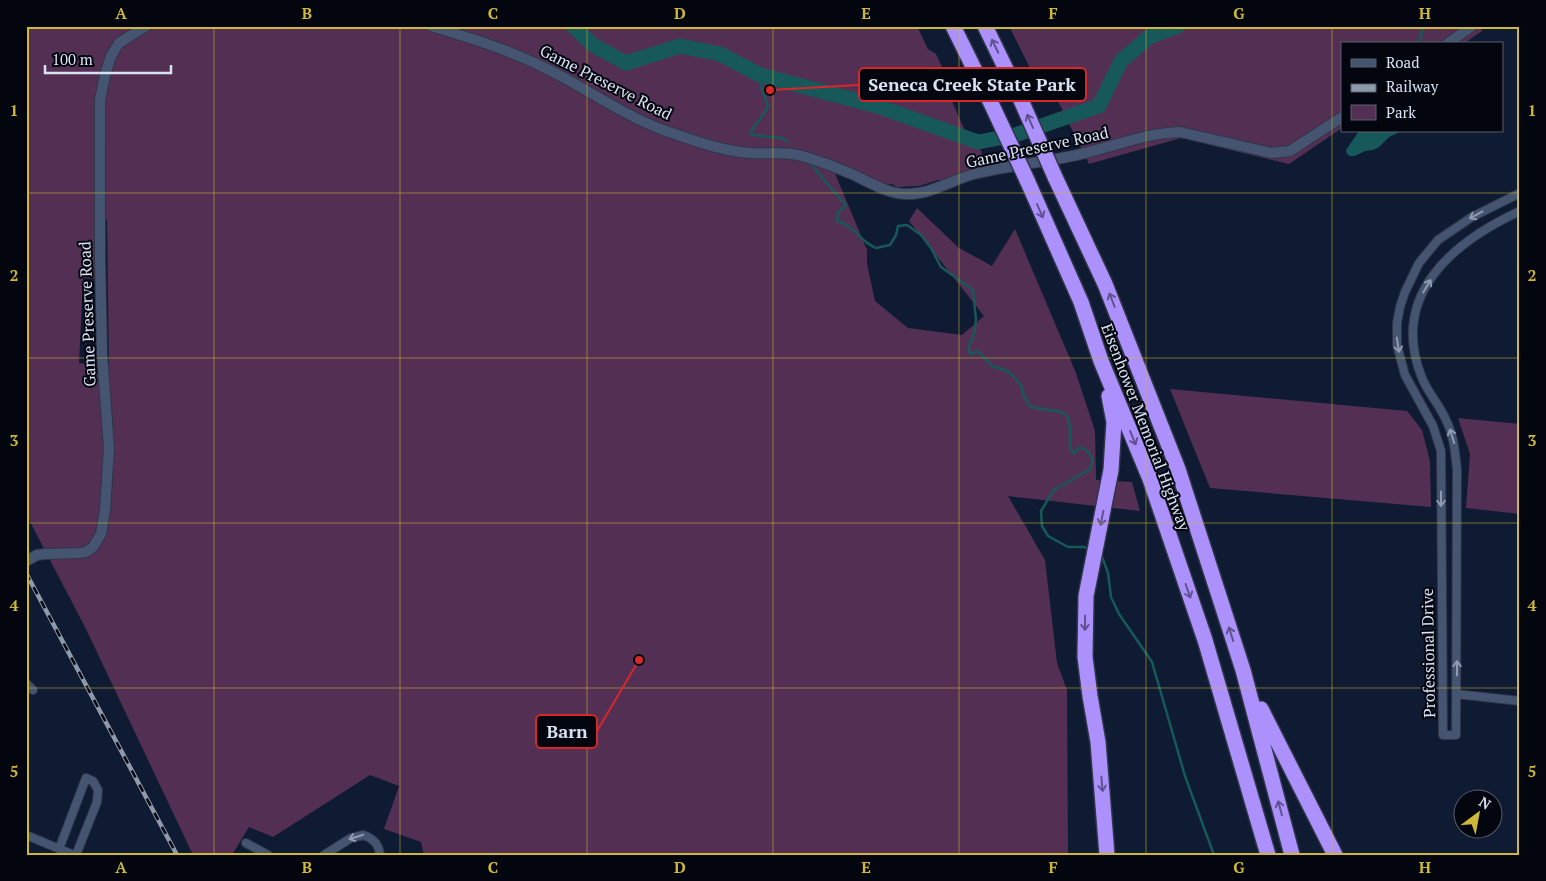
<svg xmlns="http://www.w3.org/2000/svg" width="1546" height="881" font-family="'PT Serif',serif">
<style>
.green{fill:#533053;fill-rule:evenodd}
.water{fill:#17595a}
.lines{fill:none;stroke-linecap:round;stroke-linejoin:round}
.stream{stroke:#17595a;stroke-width:2.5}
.river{stroke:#17595a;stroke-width:15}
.minor-casing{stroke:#303649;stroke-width:10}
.tertiary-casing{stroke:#303649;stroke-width:12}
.motorway-casing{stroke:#303649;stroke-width:18}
.minor{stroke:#455470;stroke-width:8}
.tertiary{stroke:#455470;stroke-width:10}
.motorway{stroke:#ac91fc;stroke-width:15}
.rail-casing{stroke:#8f99ac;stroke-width:4.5}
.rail{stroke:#03060f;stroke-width:2.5;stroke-dasharray:8;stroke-linecap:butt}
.motorway-bridge-casing{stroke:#303649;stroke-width:18;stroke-linecap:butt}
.motorway-bridge{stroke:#ac91fc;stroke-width:15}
.oneway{stroke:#605291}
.oneway2{stroke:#8f9bb1}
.grid{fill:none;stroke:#cfb837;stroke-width:1;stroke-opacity:0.55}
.labels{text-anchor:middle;stroke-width:4;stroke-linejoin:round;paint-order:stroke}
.street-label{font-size:16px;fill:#d9e2f2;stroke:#03060f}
.leader{fill:none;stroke:#d62828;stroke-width:2}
.callout-dot{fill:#d62828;stroke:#03060f;stroke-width:2}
.callout{fill:#03060f;stroke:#d62828;stroke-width:2}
.callout-label{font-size:18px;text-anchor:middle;font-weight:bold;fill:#d9e2f2}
.neatline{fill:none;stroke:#cfb837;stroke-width:2}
.grid-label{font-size:16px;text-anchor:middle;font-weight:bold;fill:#cfb837}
</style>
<rect width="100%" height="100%" fill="#0e1b32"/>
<path class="green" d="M 26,26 L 917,26 L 928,49 L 936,54 L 947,78 L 951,99 L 968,138 L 978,142 L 986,166 L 948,180 L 938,180 L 919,186 L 897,187 L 892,184 L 882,185 L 831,164 L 867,250 L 867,264 L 875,301 L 908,328 L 962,335 L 984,316 L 909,221 L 917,208 L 959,248 L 992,266 L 1015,229 L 1076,373 L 1095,431 L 1096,480 L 1132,482 L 1140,511 L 1008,496 L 1045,560 L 1057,663 L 1067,690 L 1068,855 L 424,855 L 421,842 L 384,829 L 399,786 L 370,775 L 273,837 L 249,827 L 232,855 L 193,855 L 86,629 L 26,514 ZM 99,215 L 107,220 L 109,366 L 79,363 L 83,278 L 98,279 Z
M 1009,26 L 1480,26 L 1482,31 L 1463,44 L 1342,44 L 1342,128 L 1289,164 L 1181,138 L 1089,164 L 1054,93 L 1046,100 Z
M 1170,389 L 1407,411 L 1422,430 L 1430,461 L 1431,507 L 1210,488 Z
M 1458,418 L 1520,424 L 1520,514 L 1466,508 L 1470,454 Z"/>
<path class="water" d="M 1359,131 L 1402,131 L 1389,137 L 1379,147 L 1373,150 L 1365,151 L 1355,156 L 1350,156 L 1347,154 L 1346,150 Z"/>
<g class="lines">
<path class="stream" d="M 1417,44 L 1421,37 L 1423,26
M 760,75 L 762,90 L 768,106 C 764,116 756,122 751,132 L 752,135 L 782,138 L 788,142
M 811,164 L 841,200 L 846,204 L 844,207 L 838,212 L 837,221 C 849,224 855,233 865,241 C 868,244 872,246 876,248 L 890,245 L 896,235 L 898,226 L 907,225 L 921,235 L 931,248 L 941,267 L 973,290 L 976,320 L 974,333 L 968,349 L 971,354 L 978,351 L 992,366 L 1008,371 L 1021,385 L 1024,397 L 1031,407 L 1061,412 L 1068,417 L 1070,428 L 1070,449 L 1074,453 L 1081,447 L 1086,450 L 1093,459 L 1090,469 L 1054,490 L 1041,511 L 1042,526 L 1048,536 L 1068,547 L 1084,547 L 1090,550
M 1099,553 L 1101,554 L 1108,573 L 1111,597 L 1119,614 L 1152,662 L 1185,776 L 1214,855"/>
<path class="river" d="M 573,26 L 593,45 L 626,63 L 680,46 L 720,54 L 760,75 L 877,106 L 978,142 L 1015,135 L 1099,106 L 1121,61 L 1149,37 L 1178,26"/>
<defs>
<path id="minor" d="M 1520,193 L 1472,217 L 1438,240 L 1419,263 L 1405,292 L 1400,307 L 1397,323 L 1397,345 L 1405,375 L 1433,426 L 1441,451 L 1443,735 L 1456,735 L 1457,470 C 1455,451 1454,435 1445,418 C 1439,404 1428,393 1422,378 C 1389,296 1451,243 1520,211
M 26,683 L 33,690
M 1456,694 L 1520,701
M 26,835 L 74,855
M 246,843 L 268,855
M 59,849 L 86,778 L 93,781 L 98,790 L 97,802 L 76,855
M 324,855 L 351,838 L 363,835 C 373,838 379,844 380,855"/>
<path id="tertiary" d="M 431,26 C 474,39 516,52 557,74 C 593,93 627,117 666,131 C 693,140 721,151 750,153 C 769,154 787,151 806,157 C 822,162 838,168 854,175 C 869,182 888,194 906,194 C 930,195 951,180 974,174 C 1006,166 1039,163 1072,156 C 1108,149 1143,133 1180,132 L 1271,153 L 1290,151 L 1342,117
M 1447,44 L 1472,26
M 26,561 L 37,555 L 45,554 L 79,553 L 86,552 L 93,547 L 101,534 L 105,510 L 109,448 L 102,354 L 100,258 L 100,100 L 105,75 L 111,56 L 119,43 L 146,26"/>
<path id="motorway" d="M 953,26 L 990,101
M 985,26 L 1020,98
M 1055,177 L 1105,284 L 1178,469 L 1243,670 L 1292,855
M 1027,180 L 1081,302 L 1101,361 L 1150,479 L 1205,640 L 1268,855
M 1261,709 L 1335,855
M 1107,855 L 1098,742 L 1090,696 L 1085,657 L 1086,596 L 1111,470 L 1114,422 L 1109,396"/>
</defs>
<use href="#minor" class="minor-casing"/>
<use href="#tertiary" class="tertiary-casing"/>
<use href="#motorway" class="motorway-casing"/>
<use href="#minor" class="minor"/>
<use href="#tertiary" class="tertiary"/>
<use href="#motorway" class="motorway"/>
<defs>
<path id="rail" d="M 26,573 L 177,855"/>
</defs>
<use href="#rail" class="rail-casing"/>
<use href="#rail" class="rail"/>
<defs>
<path id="motorway-bridge" d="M 1020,98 L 1055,177
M 990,101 L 1027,180"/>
</defs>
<use href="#motorway-bridge" class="motorway-bridge-casing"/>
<use href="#motorway-bridge" class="motorway-bridge"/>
</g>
<defs><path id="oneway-shaft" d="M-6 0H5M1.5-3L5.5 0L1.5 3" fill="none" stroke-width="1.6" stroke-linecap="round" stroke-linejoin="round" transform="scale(1.25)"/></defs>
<g class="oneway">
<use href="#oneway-shaft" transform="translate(995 46) rotate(-116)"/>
<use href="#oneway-shaft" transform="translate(1030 121) rotate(-114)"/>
<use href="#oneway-shaft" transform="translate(1040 211) rotate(66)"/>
<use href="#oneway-shaft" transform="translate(1112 300) rotate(-111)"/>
<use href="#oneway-shaft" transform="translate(1133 438) rotate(68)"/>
<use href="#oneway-shaft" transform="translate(1102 518) rotate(101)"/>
<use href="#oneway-shaft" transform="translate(1188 591) rotate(71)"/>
<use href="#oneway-shaft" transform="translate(1085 623) rotate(91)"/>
<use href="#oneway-shaft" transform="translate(1231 634) rotate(-108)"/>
<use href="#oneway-shaft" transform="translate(1102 784) rotate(85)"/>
<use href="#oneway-shaft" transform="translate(1280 808) rotate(-105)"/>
</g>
<g class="oneway2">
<use href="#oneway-shaft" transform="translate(1476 215) rotate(151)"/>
<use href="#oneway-shaft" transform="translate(1427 286) rotate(-59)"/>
<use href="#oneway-shaft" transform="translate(1398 345) rotate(81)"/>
<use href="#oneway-shaft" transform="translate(1452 436) rotate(-107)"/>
<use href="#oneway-shaft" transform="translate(1441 499) rotate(90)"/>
<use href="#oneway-shaft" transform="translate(1457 668) rotate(-90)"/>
<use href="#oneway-shaft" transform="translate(356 837) rotate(162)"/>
</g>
<path class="grid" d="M 214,26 L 214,855M 400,26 L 400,855M 587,26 L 587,855M 773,26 L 773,855M 959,26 L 959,855M 1146,26 L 1146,855M 1332,26 L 1332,855M 26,193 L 1520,193M 26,358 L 1520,358M 26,523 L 1520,523M 26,688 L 1520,688"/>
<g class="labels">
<g class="street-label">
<text transform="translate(606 82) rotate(27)" y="6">Game Preserve Road</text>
<text transform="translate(1037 147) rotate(-12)" y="6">Game Preserve Road</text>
<text transform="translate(87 314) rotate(-92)" y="6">Game Preserve Road</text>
<text transform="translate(1146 427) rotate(69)" y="6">Eisenhower Memorial Highway</text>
<text transform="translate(1428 653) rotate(-91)" y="6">Professional Drive</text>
</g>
</g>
<path class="leader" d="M770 90L859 85M639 660L597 731"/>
<g class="callout-dot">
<circle cx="770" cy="90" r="5"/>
<circle cx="639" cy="660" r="5"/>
</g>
<g class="callout">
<rect x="859" y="68" width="227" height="33" rx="5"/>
<rect x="536" y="715" width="61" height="33" rx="5"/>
</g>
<g class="callout-label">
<text x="972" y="91">Seneca Creek State Park</text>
<text x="567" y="738">Barn</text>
</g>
<rect width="1546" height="881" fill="none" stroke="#03060f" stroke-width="55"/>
<rect x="1341" y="42" width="162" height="90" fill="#03060f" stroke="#595e6a"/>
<rect x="1351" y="59" width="25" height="8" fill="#455470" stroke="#595e6a"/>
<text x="1386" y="68" font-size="15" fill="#d9e2f2">Road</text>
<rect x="1351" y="84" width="25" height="8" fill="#8f99ac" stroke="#595e6a"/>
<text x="1386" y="92" font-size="15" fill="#d9e2f2">Railway</text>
<rect x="1351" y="105" width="25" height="15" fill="#533053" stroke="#595e6a"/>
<text x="1386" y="118" font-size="15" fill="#d9e2f2">Park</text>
<g transform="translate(1478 814) rotate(32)"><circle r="24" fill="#03060f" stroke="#595e6a"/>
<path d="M0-4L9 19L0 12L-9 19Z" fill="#cfb837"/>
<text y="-8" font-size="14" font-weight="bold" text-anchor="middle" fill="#d9e2f2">N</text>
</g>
<path d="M45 65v8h126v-8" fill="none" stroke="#d9e2f2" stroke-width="2.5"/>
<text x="52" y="65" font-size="15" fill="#d9e2f2" stroke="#03060f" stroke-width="4" paint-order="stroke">100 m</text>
<rect x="28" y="28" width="1490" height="826" class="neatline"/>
<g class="grid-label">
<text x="121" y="19">A</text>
<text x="307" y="19">B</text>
<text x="493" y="19">C</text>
<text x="680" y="19">D</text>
<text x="866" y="19">E</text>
<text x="1053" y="19">F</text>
<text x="1239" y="19">G</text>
<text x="1425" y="19">H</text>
<text x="14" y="116">1</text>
<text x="1532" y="116">1</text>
<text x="14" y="281">2</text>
<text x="1532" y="281">2</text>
<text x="14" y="446">3</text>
<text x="1532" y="446">3</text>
<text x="14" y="611">4</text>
<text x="1532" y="611">4</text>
<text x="14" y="777">5</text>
<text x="1532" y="777">5</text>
<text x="121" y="873">A</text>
<text x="307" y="873">B</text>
<text x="493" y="873">C</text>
<text x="680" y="873">D</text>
<text x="866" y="873">E</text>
<text x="1053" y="873">F</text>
<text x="1239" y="873">G</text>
<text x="1425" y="873">H</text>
</g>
</svg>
